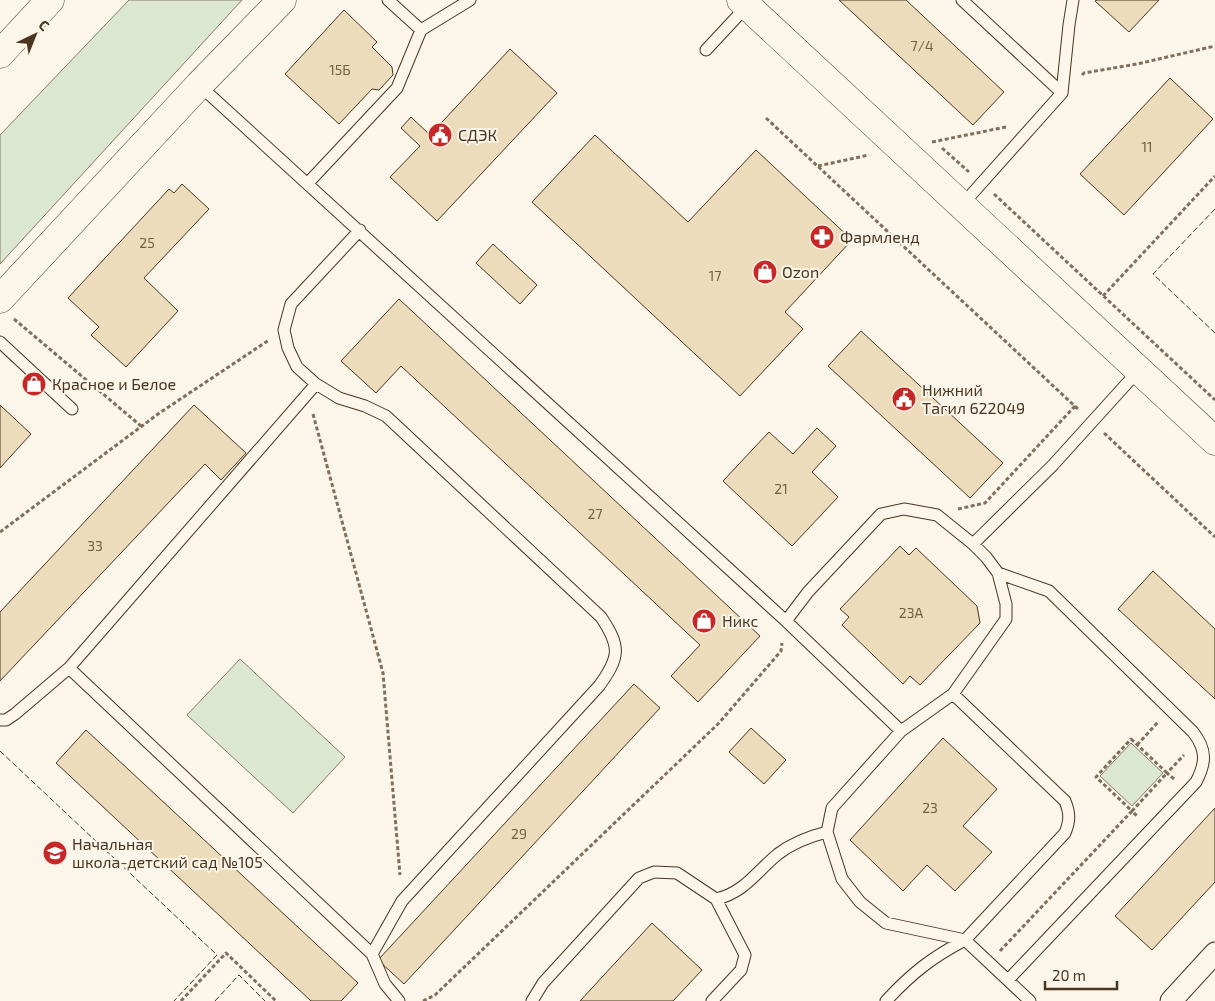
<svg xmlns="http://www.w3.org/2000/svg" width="1215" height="1001" font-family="'Exo 2',sans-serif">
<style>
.green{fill:#dce7d0;stroke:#887966}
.building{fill:#ecdcbc;stroke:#4a3520}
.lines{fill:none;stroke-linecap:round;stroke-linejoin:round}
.lane-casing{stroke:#4a3520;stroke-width:13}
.street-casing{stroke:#4a3520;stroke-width:23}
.secondary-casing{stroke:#4a3520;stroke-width:29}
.primary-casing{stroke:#4a3520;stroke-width:29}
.path{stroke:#7f6f5c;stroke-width:3;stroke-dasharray:4 2.5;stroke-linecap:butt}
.lane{stroke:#fbf6e9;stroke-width:11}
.street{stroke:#fbf6e9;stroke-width:21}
.secondary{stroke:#fbf6e9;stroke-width:28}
.primary{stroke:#fbf6e9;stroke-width:28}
.fence{stroke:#4a3520;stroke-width:1;stroke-dasharray:6 2.5;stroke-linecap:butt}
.labels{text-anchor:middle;stroke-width:4;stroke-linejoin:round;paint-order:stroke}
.number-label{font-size:14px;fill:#725f47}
.poi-label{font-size:16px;fill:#4a3520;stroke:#fbf6e9;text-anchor:start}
</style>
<rect width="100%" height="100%" fill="#fbf6e9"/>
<path class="green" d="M 129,0 L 242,0 L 0,264 L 0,135 Z
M 240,659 L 345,757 L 293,813 L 187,715 Z
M 1131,743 L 1163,773 L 1132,806 L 1100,776 Z"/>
<path class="building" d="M 839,0 L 906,0 L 1004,92 L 973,125 Z
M 1097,0 L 1159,0 L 1129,32 L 1095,1 Z
M 344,10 L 377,42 L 372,47 L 392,67 L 393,75 L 379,90 L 372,89 L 339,124 L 285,74 Z
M 510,49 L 557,93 L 437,221 L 390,177 L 420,146 L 401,128 L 411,117 L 430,135 Z
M 1170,78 L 1213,119 L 1124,215 L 1080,174 Z
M 595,135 L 688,222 L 756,150 L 852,240 L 785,312 L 803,329 L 740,396 L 532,202 Z
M 182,184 L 209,209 L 144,278 L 178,311 L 126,367 L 91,335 L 99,327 L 68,298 L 169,189 L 174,193 Z
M 493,244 L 537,285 L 520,304 L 476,263 Z
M 399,299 L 760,636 L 698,702 L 671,676 L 700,645 L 401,366 L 376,393 L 341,361 Z
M 861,331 L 1003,463 L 970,498 L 828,366 Z
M 0,405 L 31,434 L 0,468 Z
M 194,405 L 246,453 L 221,480 L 205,464 L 0,681 L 0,612 Z
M 817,428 L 836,446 L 812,472 L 838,497 L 792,546 L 723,481 L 769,432 L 793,454 Z
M 900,546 L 909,555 L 916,548 L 977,606 L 980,623 L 920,685 L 910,676 L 903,684 L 842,625 L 849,617 L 840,609 Z
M 1153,571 L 1215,629 L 1215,699 L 1118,609 Z
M 634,684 L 660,708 L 404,984 L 378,960 Z
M 751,728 L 786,760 L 764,784 L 729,752 Z
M 86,730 L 358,983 L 341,1001 L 311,1001 L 56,763 Z
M 943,738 L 997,789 L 963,826 L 992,852 L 955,891 L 927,865 L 903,891 L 850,840 Z
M 1215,808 L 1215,882 L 1152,950 L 1115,916 Z
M 652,923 L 702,970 L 673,1001 L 580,1001 Z"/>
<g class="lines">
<defs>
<path id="lane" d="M 388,0 L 421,30
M 962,0 L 1062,93
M 706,50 L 747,6
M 199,85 L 786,621 L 901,731
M 308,183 L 397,88 L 421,30 L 470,0
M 962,205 L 1062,93 L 1069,25 L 1073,0
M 360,230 L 291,304 L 284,330 L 288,348 L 297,367 L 316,384 L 339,398 L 365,406 L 386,416 L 601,617 C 621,647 620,657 599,686 L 402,901 L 372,954
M 0,342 L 72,409
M 973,544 L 1053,465 L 1139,370
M 998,573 L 1049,591 L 1193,732 C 1207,750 1206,763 1196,782 L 1009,979
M 786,621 L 808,592 L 881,514 L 904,509 L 937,515 L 973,544 L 986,557 L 998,573 L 1006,604 L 1006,619 L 953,694 L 901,731 L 832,808 L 827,832 L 842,879 L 860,902 L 886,923 L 965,940 L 1065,833 C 1070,821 1070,813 1065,801 L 953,694
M 69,668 L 372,954 L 385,984 L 399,1001
M 0,720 L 6,720 L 15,714 L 69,668 L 316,384
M 716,899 C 744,893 757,871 778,854 C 791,844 811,836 827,832
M 532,1001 L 543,983 L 639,878 L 654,872 L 677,873 L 716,899 L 745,955 L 741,970 L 712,1001
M 886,1001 C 912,973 931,958 965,940 L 1030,1001"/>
<path id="street" d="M 1171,1001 L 1215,953"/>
<path id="secondary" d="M 741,0 L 1215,441
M 0,299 L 199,85 L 282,0"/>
<path id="primary" d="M 0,54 L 50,0"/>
</defs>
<use href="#lane" class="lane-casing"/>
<use href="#street" class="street-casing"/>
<use href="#secondary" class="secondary-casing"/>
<use href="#primary" class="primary-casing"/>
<path class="path" d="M 1082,75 L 1084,73 L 1137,64 L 1215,46
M 766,118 L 1079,410
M 932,142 L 1006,127
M 942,148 L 969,172
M 818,166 L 869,155
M 994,194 L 1215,400
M 1103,296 L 1215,176
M 14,319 L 141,426
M 313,414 L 383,673 L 400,875
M 1104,433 L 1215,537
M 958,509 L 985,503 L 1075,406
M 0,532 L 158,414 L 269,340
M 1131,739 L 1167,773 L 1132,811 L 1096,777 Z
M 1137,745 L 1159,721
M 1174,779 L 1167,773 L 1184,755
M 1000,951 L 1132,811 L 1138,817
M 181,1001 L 226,953 L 276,1001
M 423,1001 L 435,995 L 719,723 L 781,651 L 782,643"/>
<use href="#lane" class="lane"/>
<use href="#street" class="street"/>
<use href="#secondary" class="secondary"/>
<use href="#primary" class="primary"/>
<path class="fence" d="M 1215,209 L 1153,274 L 1215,333
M 0,751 L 217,955 L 174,1001
M 215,1001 L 239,975 L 265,1001"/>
</g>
<defs>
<symbol id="civic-disc" viewBox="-11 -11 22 22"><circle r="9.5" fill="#c62828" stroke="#fbf6e9"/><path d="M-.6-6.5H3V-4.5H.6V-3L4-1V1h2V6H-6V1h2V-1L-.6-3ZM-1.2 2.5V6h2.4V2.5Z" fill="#fff"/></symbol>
<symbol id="pharmacy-disc" viewBox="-11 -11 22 22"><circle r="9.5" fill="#c62828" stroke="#fbf6e9"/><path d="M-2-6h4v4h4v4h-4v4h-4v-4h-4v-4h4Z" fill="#fff"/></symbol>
<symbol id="shop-disc" viewBox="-11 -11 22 22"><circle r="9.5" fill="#c62828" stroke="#fbf6e9"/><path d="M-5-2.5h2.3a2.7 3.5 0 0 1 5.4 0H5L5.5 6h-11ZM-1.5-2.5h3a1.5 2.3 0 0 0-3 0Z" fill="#fff"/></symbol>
<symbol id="school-disc" viewBox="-11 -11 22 22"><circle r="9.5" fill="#c62828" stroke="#fbf6e9"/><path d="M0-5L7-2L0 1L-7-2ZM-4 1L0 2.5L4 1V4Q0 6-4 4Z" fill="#fff"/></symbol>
</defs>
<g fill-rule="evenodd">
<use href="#civic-disc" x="426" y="121" width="28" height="28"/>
<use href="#pharmacy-disc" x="808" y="223" width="28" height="28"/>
<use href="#shop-disc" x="751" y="258" width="28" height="28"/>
<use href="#shop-disc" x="20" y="370" width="28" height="28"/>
<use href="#civic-disc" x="890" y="385" width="28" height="28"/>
<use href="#shop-disc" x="690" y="607" width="28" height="28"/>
<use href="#school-disc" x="41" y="839" width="28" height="28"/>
</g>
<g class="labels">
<g class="number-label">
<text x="922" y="51">7/4</text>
<text x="340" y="75">15Б</text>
<text x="1147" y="152">11</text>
<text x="147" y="248">25</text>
<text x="715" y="281">17</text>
<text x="781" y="494">21</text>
<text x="595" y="519">27</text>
<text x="95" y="551">33</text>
<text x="911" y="618">23А</text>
<text x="930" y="813">23</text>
<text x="519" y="839">29</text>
</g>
<g class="poi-label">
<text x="458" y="141">СДЭК</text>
<text x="840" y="243">Фармленд</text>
<text x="782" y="278">Ozon</text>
<text x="52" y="390">Красное и Белое</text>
<text x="922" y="396">Нижний<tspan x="922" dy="18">Тагил 622049</tspan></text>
<text x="722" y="627">Никс</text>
<text x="72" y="850">Начальная<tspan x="72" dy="18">школа-детский сад №105</tspan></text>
</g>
</g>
<g transform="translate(35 35) rotate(43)" stroke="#fbf6e9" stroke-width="4" paint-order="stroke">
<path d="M0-4L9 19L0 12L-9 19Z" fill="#4a3520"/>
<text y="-8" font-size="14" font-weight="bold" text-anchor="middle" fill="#4a3520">С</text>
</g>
<path d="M1045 981v8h72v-8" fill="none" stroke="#4a3520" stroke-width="2.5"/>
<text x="1052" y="981" font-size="15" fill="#4a3520" stroke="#fbf6e9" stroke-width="4" paint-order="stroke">20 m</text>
</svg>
